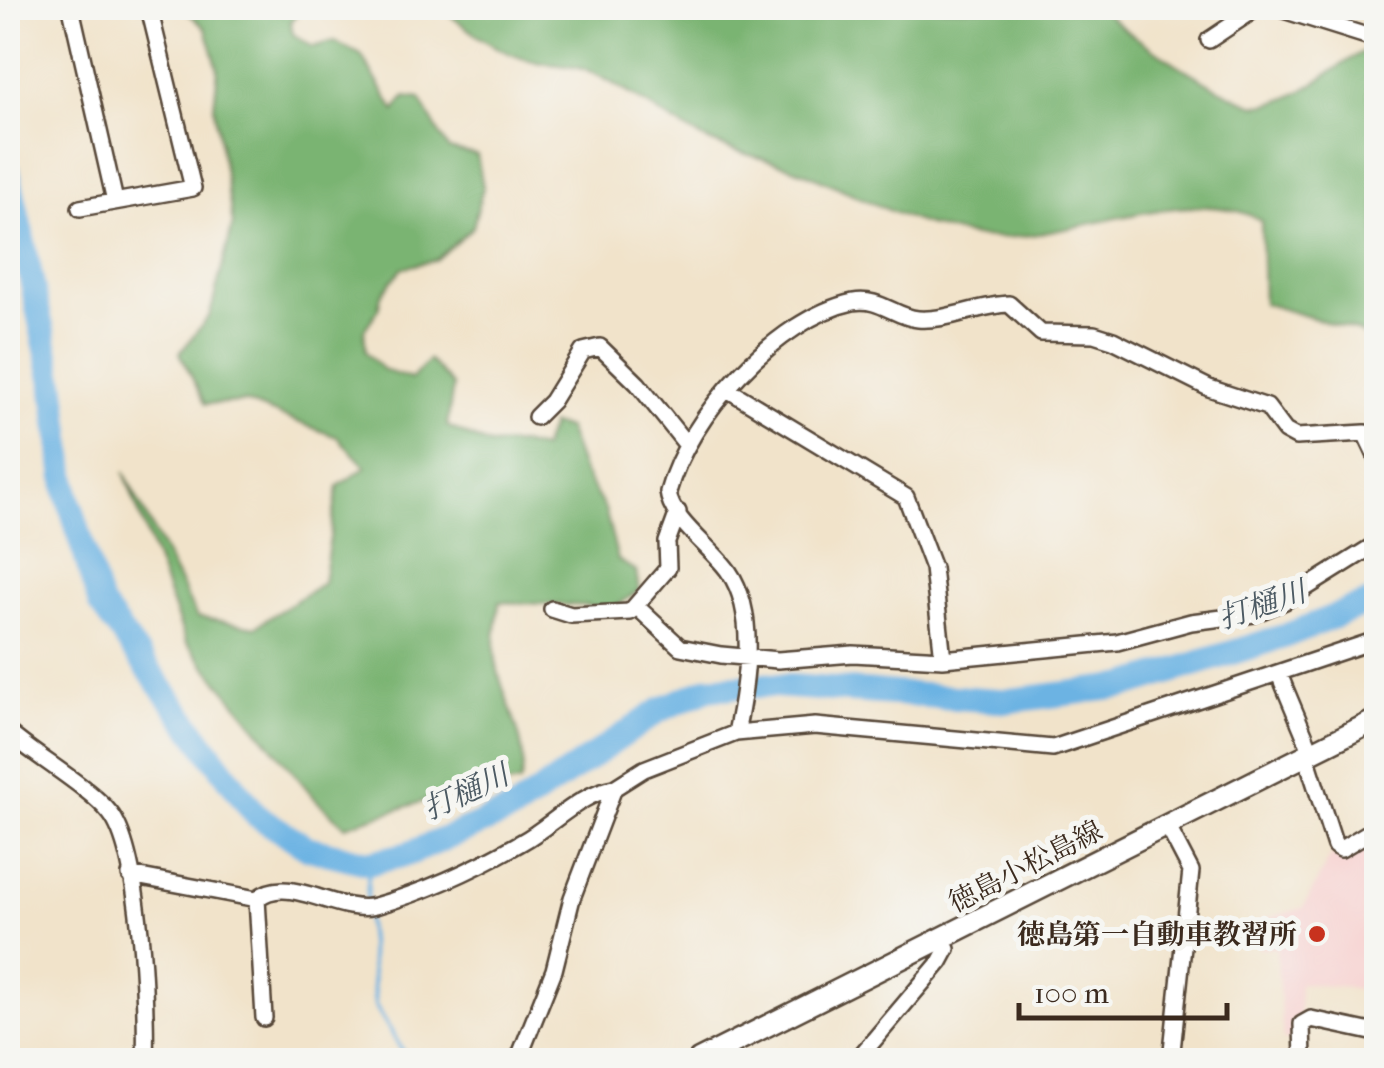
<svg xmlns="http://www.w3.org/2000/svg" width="1384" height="1068" font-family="'IM FELL French Canon','Noto Serif JP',serif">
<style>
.built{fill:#f7d0cf}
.forest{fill:#7ab472;stroke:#5a6f48;stroke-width:2.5}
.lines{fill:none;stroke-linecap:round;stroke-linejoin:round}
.stream{stroke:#6cb3e3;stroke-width:4}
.river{stroke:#6cb3e3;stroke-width:25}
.street-casing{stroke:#564638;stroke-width:20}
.secondary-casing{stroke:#564638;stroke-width:25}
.street{stroke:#fff;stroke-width:15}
.secondary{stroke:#fff;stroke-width:20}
.poi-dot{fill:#c8321e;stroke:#f6f6f2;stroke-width:4}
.labels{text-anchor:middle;stroke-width:10;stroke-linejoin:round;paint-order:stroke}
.street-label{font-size:28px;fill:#3b2a1e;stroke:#f6f6f2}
.poi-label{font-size:28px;font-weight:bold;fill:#3b2a1e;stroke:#f6f6f2;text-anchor:end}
.water-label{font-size:30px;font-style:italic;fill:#4c5a63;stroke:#f6f6f2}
</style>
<rect width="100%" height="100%" fill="#f6f6f2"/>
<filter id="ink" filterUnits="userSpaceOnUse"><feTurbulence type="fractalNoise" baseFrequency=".01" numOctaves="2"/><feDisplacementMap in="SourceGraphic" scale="20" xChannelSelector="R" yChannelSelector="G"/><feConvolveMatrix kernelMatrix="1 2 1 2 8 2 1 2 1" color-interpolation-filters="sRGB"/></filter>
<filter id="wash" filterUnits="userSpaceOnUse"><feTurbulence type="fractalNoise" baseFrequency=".0048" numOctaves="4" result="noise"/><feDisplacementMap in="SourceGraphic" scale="40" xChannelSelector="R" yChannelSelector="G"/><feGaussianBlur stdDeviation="2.25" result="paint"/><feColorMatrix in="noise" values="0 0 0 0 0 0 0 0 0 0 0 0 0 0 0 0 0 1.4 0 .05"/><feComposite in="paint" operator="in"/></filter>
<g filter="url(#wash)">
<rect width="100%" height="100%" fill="#f1e3ca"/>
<path class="built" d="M 1376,834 L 1376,991 L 1300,983 L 1299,1040 L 1283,1040 L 1276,948 L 1258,948 L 1257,921 L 1303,908 L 1331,855 L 1339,857 Z"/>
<path class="forest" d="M 183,8 L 306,8 L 290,21 L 293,34 L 313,47 L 334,41 L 361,55 L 395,111 L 405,97 L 420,99 L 448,149 L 477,155 L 483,187 L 473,227 L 436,260 L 402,268 L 381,295 L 378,310 L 364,330 L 366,352 L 383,370 L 411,379 L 429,360 L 453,386 L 447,426 L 489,445 L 521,444 L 542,449 L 551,425 L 567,428 L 583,472 L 605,509 L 618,560 L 636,571 L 639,590 L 616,607 L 499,602 C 498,618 494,635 495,651 C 497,694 534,742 520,783 L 437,797 L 345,826 L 317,801 L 186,642 L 124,472 L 197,617 L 255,627 L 323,583 L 338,486 L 366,467 L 337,437 L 245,402 L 205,404 L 180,353 L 210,315 L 233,224 L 214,107 L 218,69 L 206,29 Z
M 441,8 L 1102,8 C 1110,26 1237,105 1259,105 C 1295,104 1331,69 1362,52 L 1376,58 L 1376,343 L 1359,332 L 1263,303 L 1261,221 C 1192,178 1061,246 980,237 C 914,229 856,193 796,169 C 765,158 731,152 702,138 C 664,119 630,90 591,72 C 573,64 550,66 532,61 C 497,53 468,30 441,8 Z"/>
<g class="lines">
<path class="stream" d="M 8,247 L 20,234
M 367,900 L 369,863
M 366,910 L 375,1005 L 408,1060"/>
<path class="river" d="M 8,171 L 54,385 L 67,493 L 100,604 L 256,815 L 308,848 L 369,863 L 408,854 L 514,810 L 660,710 L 709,688 L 767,685 L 1007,701 L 1125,686 L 1285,636 L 1376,600"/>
</g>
</g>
<g filter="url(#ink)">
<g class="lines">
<defs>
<path id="street" d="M 71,8 L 115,201
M 1277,8 L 1376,39
M 1209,40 L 1257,8
M 80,208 L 193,188 L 149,8
M 536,417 L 552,401 L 583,351 L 600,347 L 638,384 L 686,444
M 637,607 L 680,647 L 721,655 L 778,660 L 853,654 L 943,659 L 933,568 L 906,497 L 727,389
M 552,609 L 571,615 L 630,612 L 668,568 L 667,542 L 678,512
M 943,659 L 1117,642 L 1191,622 L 1254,614 L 1285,601 L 1376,544
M 1279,674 L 1312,753
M 8,732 C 35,756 89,787 110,813 C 141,851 147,1009 145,1060
M 736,733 L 815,726 L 1053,748 L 1376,640
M 1306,756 L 1335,846 L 1341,849 L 1376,828
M 1167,825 L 1191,871 L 1171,1060
M 130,875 L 257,899 L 264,1018
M 257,899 C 288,872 339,916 375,906 C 425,892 477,868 522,842 C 551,826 581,793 614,788
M 518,1060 L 554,970 L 572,898 L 614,788 L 644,769 L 736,733 C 746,686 758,614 729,572 C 713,548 671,521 668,492 C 688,417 777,318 853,302 C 880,297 894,317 918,319 C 948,321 979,305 1009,304 L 1041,333 L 1094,334 L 1113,340 L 1209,388 L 1267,407 L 1285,431 L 1296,437 L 1365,433 L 1376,456
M 857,1060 L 940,962 L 947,949 L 941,939
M 1303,1060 L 1302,1024 L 1311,1019 L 1376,1033"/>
<path id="secondary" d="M 699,1060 L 1376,720"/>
</defs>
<use href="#street" class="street-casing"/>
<use href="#secondary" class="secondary-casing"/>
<use href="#street" class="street"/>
<use href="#secondary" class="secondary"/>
</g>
</g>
<circle class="poi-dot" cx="1317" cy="934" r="10"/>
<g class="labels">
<g class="street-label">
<text transform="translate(1025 866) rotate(-27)" y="10">徳島小松島線</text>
</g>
<g class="poi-label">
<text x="1297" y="944">徳島第一自動車教習所</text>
</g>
<g class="water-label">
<text transform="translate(1262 605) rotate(-19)" y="10">打樋川</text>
<text transform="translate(466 792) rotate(-25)" y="10">打樋川</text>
</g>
</g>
<rect width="1384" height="1068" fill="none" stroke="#f6f6f2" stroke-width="40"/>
<path d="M1019 1003v15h208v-15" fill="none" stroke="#3b2a1e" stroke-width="5"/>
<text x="1034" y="1003" font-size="30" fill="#3b2a1e" stroke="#f6f6f2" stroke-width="8" paint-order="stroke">100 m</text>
</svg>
